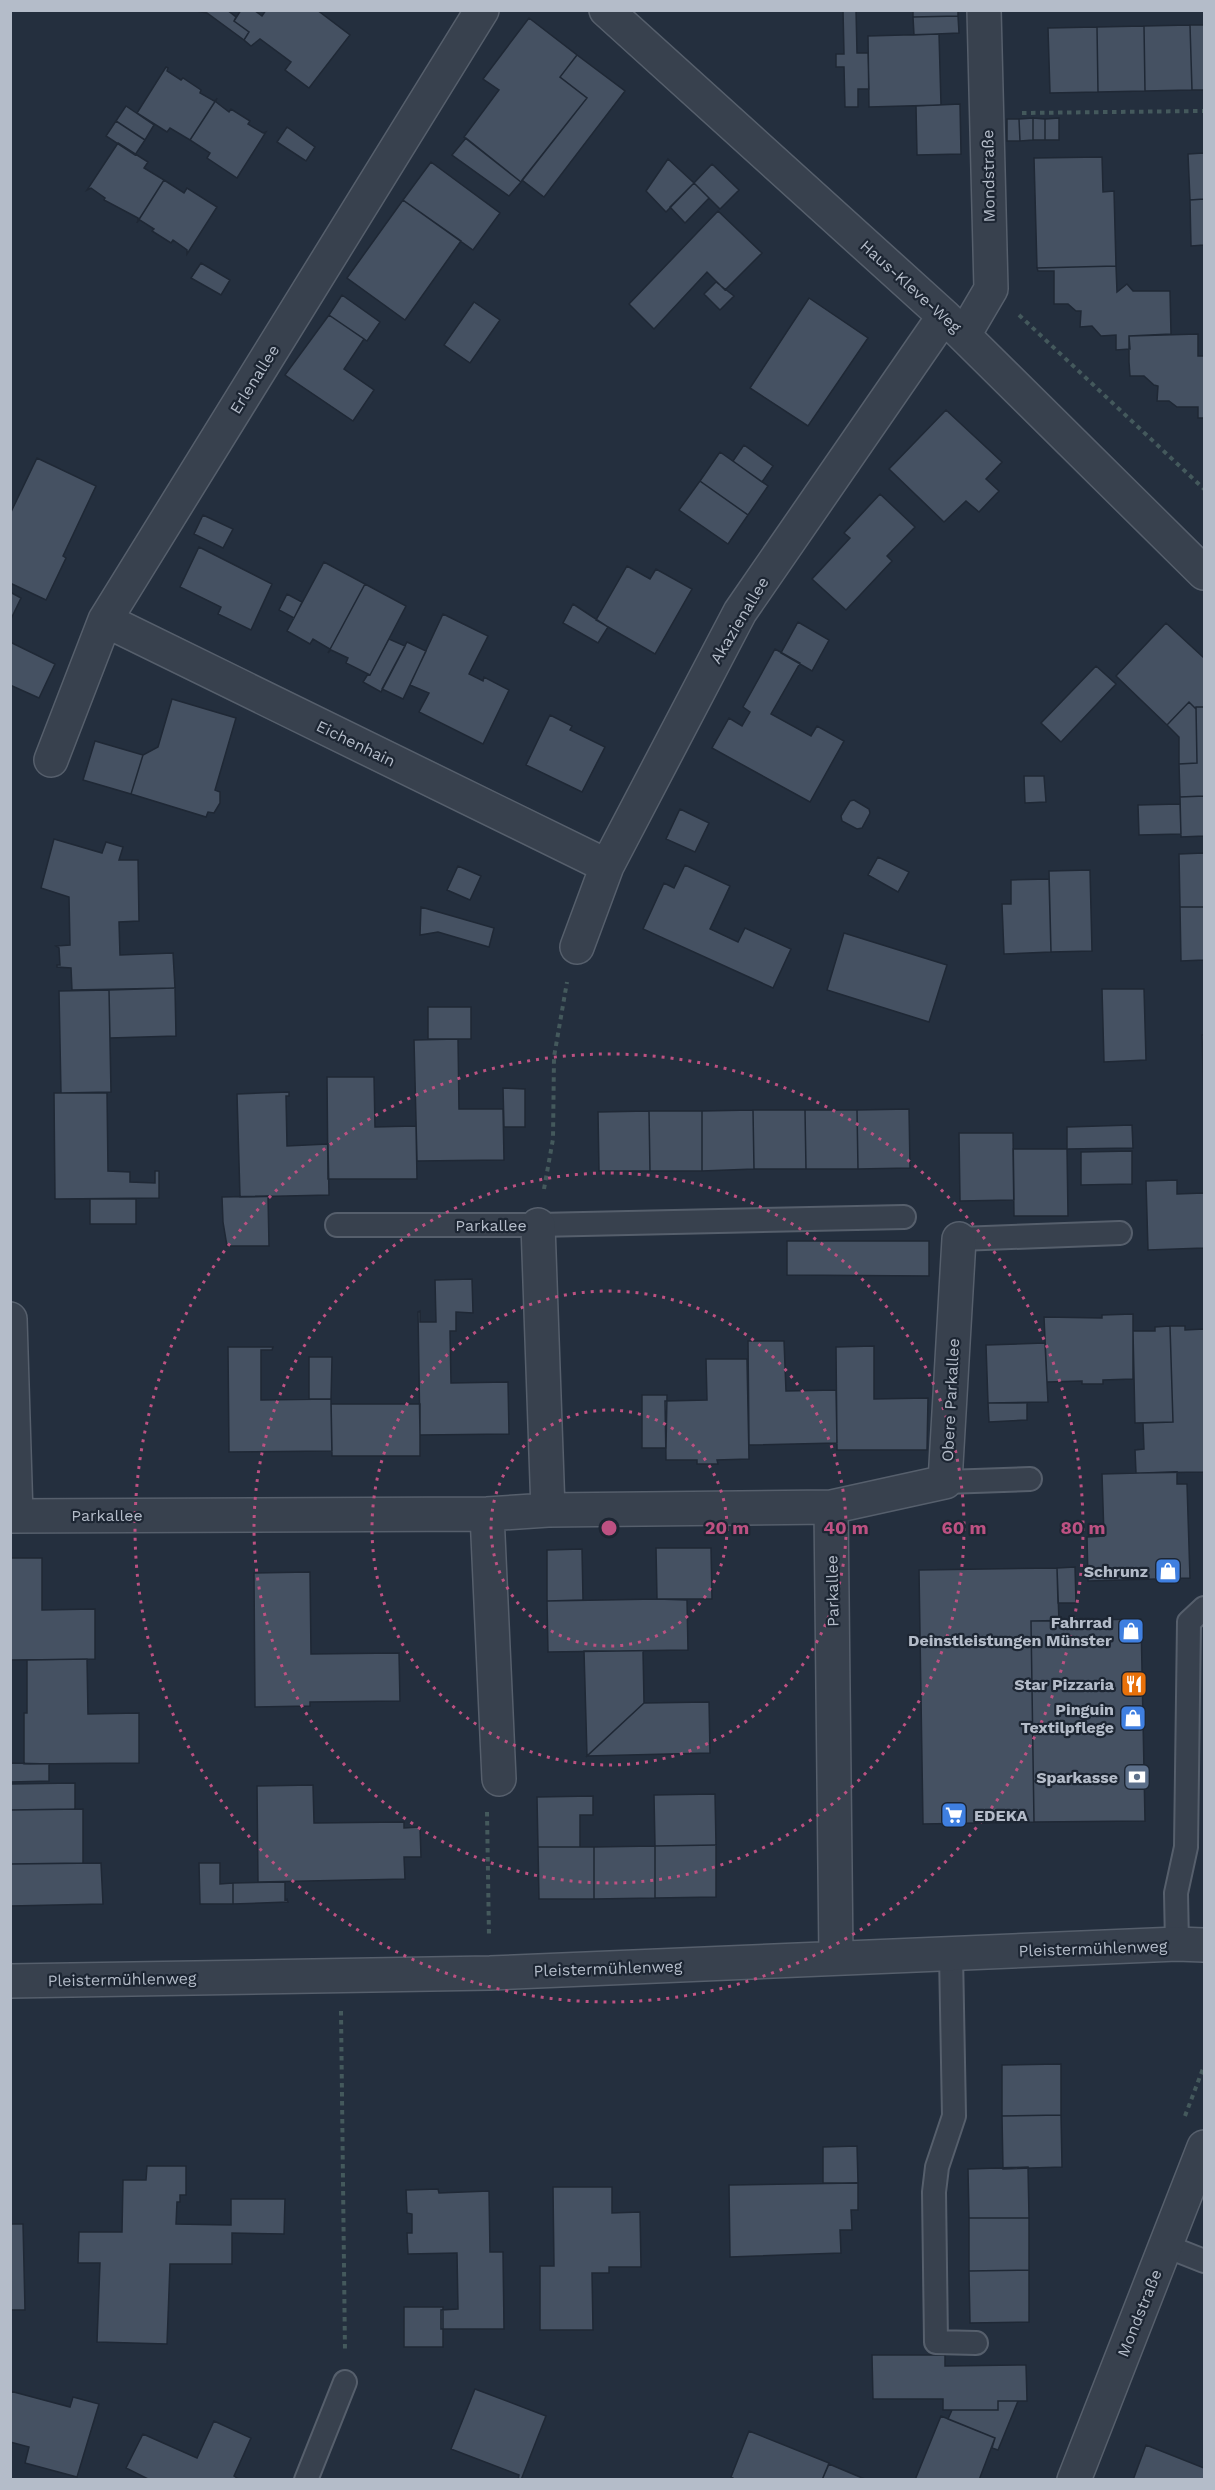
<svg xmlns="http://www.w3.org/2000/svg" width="1215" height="2490" font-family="'Work Sans',sans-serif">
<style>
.building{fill:#455162;stroke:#1f2835;stroke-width:1.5}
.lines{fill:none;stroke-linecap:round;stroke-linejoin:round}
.service-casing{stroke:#565f6c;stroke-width:26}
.minor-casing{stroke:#565f6c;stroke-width:36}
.tertiary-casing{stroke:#565f6c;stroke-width:36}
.path{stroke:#44595c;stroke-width:4;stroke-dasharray:4.5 4.5;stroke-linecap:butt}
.service{stroke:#38414e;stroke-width:22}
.minor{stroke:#38414e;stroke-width:33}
.tertiary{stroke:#38414e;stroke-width:33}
.ring{fill:none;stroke:#bd5182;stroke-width:3;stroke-dasharray:3 6}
.labels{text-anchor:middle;stroke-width:4.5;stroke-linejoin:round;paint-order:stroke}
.street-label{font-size:16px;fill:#b4bcc9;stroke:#1d2633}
.poi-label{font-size:16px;font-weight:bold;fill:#b4bcc9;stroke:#1d2633;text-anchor:end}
.centre{fill:#bd5182;stroke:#1d2633;stroke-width:3}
.ring-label{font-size:18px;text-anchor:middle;font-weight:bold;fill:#bd5182;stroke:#1d2633;stroke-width:4.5;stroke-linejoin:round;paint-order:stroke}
</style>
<rect width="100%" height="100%" fill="#242f3e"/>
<path class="building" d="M 192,10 L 227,10 L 236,17 L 234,21 L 249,32 L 244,40 L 207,13 Z
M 241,10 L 254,10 L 262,16 L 266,10 L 317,10 L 350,35 L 309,88 L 285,70 L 291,62 L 260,39 L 251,46 L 244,40 L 249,32 L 234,21 Z
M 843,10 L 856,10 L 857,53 L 868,53 L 869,89 L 858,89 L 858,107 L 845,107 L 844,67 L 836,67 L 836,54 L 844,54 Z
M 913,10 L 958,10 L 958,16 L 913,17 Z
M 958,16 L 959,33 L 914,35 L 913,17 Z
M 529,18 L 577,55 L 560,77 L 587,98 L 521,182 L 464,137 L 499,90 L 483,79 Z
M 1190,25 L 1204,25 L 1204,90 L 1192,90 Z
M 1190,25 L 1192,90 L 1145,91 L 1144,26 Z
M 1144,26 L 1145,91 L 1098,92 L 1097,27 Z
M 1097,27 L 1098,92 L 1050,93 L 1048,28 Z
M 939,34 L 941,105 L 869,107 L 868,36 Z
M 577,55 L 625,91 L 544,197 L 522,180 L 587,98 L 560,77 Z
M 166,67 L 168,68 L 167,71 L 181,80 L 183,78 L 201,90 L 200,93 L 214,101 L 216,100 L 190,140 L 170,128 L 167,132 L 137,113 Z
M 216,100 L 216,102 L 229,112 L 231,109 L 250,121 L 248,124 L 263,133 L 266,132 L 237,178 L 207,158 L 210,153 L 190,140 Z
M 960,104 L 961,154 L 917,155 L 916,106 Z
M 126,106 L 154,125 L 145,140 L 116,121 Z
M 1033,118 L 1045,119 L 1045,140 L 1033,140 Z
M 1033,118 L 1033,140 L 1020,141 L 1019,119 Z
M 1059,118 L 1059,140 L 1045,140 L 1045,119 Z
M 1007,119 L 1019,119 L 1020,141 L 1007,141 Z
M 116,121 L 145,140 L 135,155 L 106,136 Z
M 287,127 L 315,147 L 306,161 L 277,142 Z
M 466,138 L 521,182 L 509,196 L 452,155 Z
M 118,143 L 148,162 L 144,168 L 164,180 L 138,221 L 138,218 L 104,200 L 105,198 L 91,188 L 87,190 Z
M 1204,153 L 1204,199 L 1190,200 L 1188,154 Z
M 1102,157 L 1103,192 L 1114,191 L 1116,266 L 1037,268 L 1034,158 Z
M 668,159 L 694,183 L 666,212 L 646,191 Z
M 431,162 L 500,213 L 473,250 L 403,200 Z
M 712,164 L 739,190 L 720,209 L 694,183 Z
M 164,180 L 184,193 L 187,188 L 217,207 L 187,254 L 187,250 L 173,240 L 171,243 L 152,231 L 154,229 L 140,220 L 138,221 Z
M 694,183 L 709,198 L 685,223 L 670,207 Z
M 1204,199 L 1204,245 L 1191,246 L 1190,200 Z
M 403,200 L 461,241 L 405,320 L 347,278 Z
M 718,211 L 762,253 L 725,290 L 707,272 L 654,329 L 629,304 Z
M 201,263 L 230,280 L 221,295 L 191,278 Z
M 1116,266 L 1117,292 L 1127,284 L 1133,291 L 1170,291 L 1171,334 L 1129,336 L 1130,349 L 1116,350 L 1116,335 L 1101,336 L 1092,326 L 1080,327 L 1081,311 L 1076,311 L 1068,304 L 1054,304 L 1054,271 L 1038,271 L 1037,268 Z
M 716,282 L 734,296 L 720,310 L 704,294 Z
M 342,295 L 380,322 L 367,341 L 329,315 Z
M 809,298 L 868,338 L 808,426 L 750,388 Z
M 474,302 L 500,320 L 470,363 L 444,345 Z
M 329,315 L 364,339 L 344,369 L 374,390 L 353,421 L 285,375 Z
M 1198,334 L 1198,356 L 1204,356 L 1204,418 L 1198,418 L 1198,407 L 1177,407 L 1169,401 L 1157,401 L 1158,386 L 1154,385 L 1144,376 L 1130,376 L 1129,362 L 1129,336 Z
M 946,410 L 1002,462 L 986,479 L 999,491 L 979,512 L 966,501 L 944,522 L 889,469 Z
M 744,445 L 773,466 L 762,482 L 733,461 Z
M 720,452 L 768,486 L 748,515 L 700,481 Z
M 37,458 L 96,486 L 63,556 L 66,558 L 46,600 L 10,583 L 10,514 Z
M 700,481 L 748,515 L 728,544 L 679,510 Z
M 880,494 L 915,527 L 887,556 L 892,561 L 846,610 L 812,579 L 850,538 L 844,533 Z
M 203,515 L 233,529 L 223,548 L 194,534 Z
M 199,547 L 272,584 L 251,630 L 218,614 L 221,607 L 180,587 Z
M 324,562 L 365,584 L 328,653 L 330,649 L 313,639 L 310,644 L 287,631 Z
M 627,566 L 650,579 L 656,569 L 692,589 L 655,654 L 596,620 Z
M 365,584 L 406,606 L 370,675 L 346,663 L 348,658 L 331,650 L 328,653 Z
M 10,592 L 21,598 L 10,621 Z
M 287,594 L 302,602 L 294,618 L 279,610 Z
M 573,604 L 608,627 L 598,643 L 563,623 Z
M 443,614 L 488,636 L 469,674 L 483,681 L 484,677 L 509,690 L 483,744 L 419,712 L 429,693 L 410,685 Z
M 798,622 L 829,640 L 812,671 L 781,653 Z
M 1166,623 L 1204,658 L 1204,707 L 1196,707 L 1196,709 L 1189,702 L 1167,725 L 1116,676 Z
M 389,639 L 405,646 L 381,692 L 363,682 L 368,674 L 370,675 Z
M 10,642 L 55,664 L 39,698 L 10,685 Z
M 407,642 L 426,651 L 403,699 L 382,689 Z
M 775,649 L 800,663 L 771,714 L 811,736 L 817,726 L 844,741 L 810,802 L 712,748 L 729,718 L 742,726 L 750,712 L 743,707 Z
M 1096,666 L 1116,684 L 1061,742 L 1041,723 Z
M 172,699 L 236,718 L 215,790 L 220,792 L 220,803 L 214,813 L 208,812 L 206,817 L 131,794 L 143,755 L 158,747 Z
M 1189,702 L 1196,709 L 1197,763 L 1179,764 L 1179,737 L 1167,725 Z
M 1196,707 L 1204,707 L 1204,796 L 1180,797 L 1179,764 L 1197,763 Z
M 550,715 L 572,726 L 570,730 L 605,747 L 582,792 L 526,765 Z
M 95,741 L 143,755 L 131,794 L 83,780 Z
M 1024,776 L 1044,776 L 1046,802 L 1025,803 Z
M 1204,796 L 1204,836 L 1181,837 L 1180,797 Z
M 854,800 L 869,809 L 870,813 L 862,828 L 857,829 L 842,821 L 841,816 L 850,801 Z
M 1180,804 L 1181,834 L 1139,835 L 1138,805 Z
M 680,809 L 709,823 L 695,852 L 666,839 Z
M 54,839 L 102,853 L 106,842 L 123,847 L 119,860 L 138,860 L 139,921 L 119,922 L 120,955 L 173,953 L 175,988 L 72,990 L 71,968 L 57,967 L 57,965 L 60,965 L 59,948 L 56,946 L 70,945 L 69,897 L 41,888 Z
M 1204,853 L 1204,907 L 1180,907 L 1179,854 Z
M 878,857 L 909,872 L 898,892 L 868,875 Z
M 685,865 L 730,886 L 710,929 L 738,942 L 745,928 L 791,949 L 773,988 L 643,929 L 664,883 L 674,888 Z
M 458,866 L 481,876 L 470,900 L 447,890 Z
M 1090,870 L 1092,951 L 1051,952 L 1049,871 Z
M 1049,879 L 1051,952 L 1004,954 L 1002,904 L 1011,904 L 1011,880 Z
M 421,907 L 494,928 L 489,947 L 438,932 L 420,935 Z
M 1180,907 L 1204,907 L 1204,960 L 1181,961 Z
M 844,933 L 947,965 L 929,1022 L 827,990 Z
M 175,988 L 176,1036 L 110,1038 L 109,990 Z
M 1102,989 L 1144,989 L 1146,1060 L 1104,1062 Z
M 109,990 L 111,1092 L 61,1093 L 59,991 Z
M 428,1007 L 471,1007 L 471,1039 L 428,1039 Z
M 1202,1035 L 1204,1035 L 1204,1099 Z
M 458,1039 L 459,1109 L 503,1109 L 504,1160 L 417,1161 L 414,1040 Z
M 327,1077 L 374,1077 L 375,1127 L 416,1126 L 417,1179 L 328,1179 Z
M 503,1088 L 525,1089 L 525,1127 L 504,1127 Z
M 289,1092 L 289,1096 L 286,1096 L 287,1146 L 328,1144 L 329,1195 L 240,1197 L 237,1094 Z
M 54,1093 L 107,1093 L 108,1171 L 130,1172 L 130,1182 L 155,1183 L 155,1171 L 159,1171 L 159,1198 L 55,1199 Z
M 909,1109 L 910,1168 L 858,1169 L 857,1110 Z
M 753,1110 L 805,1110 L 806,1169 L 754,1169 Z
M 753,1110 L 754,1169 L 702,1171 L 702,1111 Z
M 805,1110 L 857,1110 L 858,1169 L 806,1169 Z
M 649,1111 L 702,1111 L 702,1171 L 650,1171 Z
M 649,1111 L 650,1171 L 599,1171 L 598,1112 Z
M 1132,1125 L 1133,1148 L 1067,1149 L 1067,1127 Z
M 959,1133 L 1013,1133 L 1014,1200 L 960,1201 Z
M 1013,1149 L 1067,1149 L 1068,1216 L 1014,1216 Z
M 1132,1151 L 1132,1184 L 1081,1185 L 1081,1152 Z
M 1177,1180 L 1177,1194 L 1204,1193 L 1204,1248 L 1148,1250 L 1146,1181 Z
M 268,1196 L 269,1246 L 227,1246 L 223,1222 L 222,1197 Z
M 90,1199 L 136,1199 L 136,1224 L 90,1224 Z
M 787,1241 L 929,1241 L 929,1276 L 787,1275 Z
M 472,1279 L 473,1313 L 456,1312 L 456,1331 L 450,1331 L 451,1383 L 508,1382 L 509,1434 L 420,1435 L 418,1312 L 420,1311 L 420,1322 L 436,1322 L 435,1280 Z
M 1133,1314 L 1133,1379 L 1103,1380 L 1103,1384 L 1082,1384 L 1082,1381 L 1047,1382 L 1044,1317 L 1102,1318 L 1102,1315 Z
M 1170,1326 L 1185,1326 L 1185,1330 L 1204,1329 L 1204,1472 L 1136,1473 L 1135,1450 L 1144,1449 L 1143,1423 L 1173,1422 Z
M 1170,1326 L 1173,1422 L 1135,1423 L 1133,1331 L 1155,1331 L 1155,1327 Z
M 748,1341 L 784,1341 L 786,1391 L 836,1390 L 837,1443 L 749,1445 Z
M 1045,1343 L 1048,1402 L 988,1403 L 986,1345 Z
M 874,1346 L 874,1399 L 928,1398 L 927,1450 L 837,1450 L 836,1347 Z
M 228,1347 L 273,1347 L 272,1350 L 261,1350 L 261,1400 L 331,1399 L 332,1451 L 229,1452 Z
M 309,1357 L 332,1357 L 331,1399 L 309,1399 Z
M 706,1359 L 747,1359 L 749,1459 L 717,1460 L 718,1464 L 697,1464 L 697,1460 L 666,1460 L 665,1401 L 707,1400 Z
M 642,1395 L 667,1395 L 666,1448 L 642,1448 Z
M 988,1403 L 1027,1403 L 1027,1420 L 989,1422 Z
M 331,1404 L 420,1404 L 420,1456 L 332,1456 Z
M 1177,1472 L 1177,1484 L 1187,1484 L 1190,1578 L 1088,1581 L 1087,1537 L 1104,1536 L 1102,1474 Z
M 656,1548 L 711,1548 L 712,1599 L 657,1599 Z
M 582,1549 L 583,1600 L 547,1601 L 547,1550 Z
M 10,1558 L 42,1558 L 42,1610 L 95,1609 L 95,1659 L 10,1660 Z
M 1075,1567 L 1076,1603 L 1058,1603 L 1057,1568 Z
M 1057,1568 L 1059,1621 L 1031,1621 L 1034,1822 L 923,1824 L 919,1570 Z
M 310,1572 L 311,1654 L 399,1653 L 400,1701 L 310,1702 L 310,1706 L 255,1707 L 254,1573 Z
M 657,1599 L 687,1600 L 688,1650 L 548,1652 L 547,1601 Z
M 1141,1619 L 1145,1821 L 1034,1822 L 1031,1621 Z
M 584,1651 L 643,1651 L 644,1703 L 587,1756 Z
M 87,1659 L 88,1714 L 139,1713 L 139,1763 L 24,1764 L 24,1713 L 27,1713 L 27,1660 Z
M 709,1702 L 710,1753 L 587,1756 L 644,1703 Z
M 11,1763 L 49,1764 L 49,1781 L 11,1782 Z
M 75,1783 L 75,1809 L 10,1810 L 10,1784 Z
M 313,1785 L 314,1823 L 404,1822 L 404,1828 L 420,1827 L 421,1857 L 404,1857 L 405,1879 L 258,1882 L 257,1786 Z
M 715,1794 L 716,1845 L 655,1846 L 654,1795 Z
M 593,1796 L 593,1815 L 580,1815 L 580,1847 L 538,1847 L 537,1797 Z
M 83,1809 L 83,1863 L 10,1864 L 10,1810 Z
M 716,1845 L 716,1897 L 655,1898 L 655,1846 Z
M 655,1846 L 655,1898 L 594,1899 L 594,1847 Z
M 538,1847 L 594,1847 L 594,1899 L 539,1899 Z
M 101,1863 L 103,1904 L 10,1906 L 10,1864 Z
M 199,1863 L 220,1863 L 220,1884 L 233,1883 L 233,1904 L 200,1904 Z
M 285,1882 L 285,1900 L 287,1899 L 288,1902 L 233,1904 L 233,1883 Z
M 1061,2064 L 1061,2115 L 1002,2116 L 1002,2065 Z
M 1061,2115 L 1062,2167 L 1003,2169 L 1002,2116 Z
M 857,2146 L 858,2183 L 823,2183 L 823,2147 Z
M 147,2166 L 186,2166 L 186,2195 L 180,2195 L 180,2202 L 177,2202 L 176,2224 L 231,2225 L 231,2199 L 285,2199 L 284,2234 L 232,2233 L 232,2264 L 170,2264 L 167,2344 L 97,2342 L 100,2263 L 78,2263 L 79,2232 L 122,2232 L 123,2180 L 146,2180 Z
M 1028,2167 L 1029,2218 L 969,2218 L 968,2169 Z
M 858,2183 L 858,2210 L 851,2210 L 852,2230 L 840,2230 L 841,2253 L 730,2257 L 729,2185 Z
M 553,2187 L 612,2187 L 612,2213 L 640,2212 L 641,2267 L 609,2267 L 609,2273 L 592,2273 L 593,2330 L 540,2330 L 540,2266 L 554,2266 Z
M 438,2189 L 439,2193 L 489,2191 L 490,2252 L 503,2252 L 504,2329 L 441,2329 L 441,2310 L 458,2309 L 457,2253 L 408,2254 L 407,2233 L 412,2233 L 412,2214 L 407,2213 L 406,2190 Z
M 969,2218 L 1029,2218 L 1029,2270 L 969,2271 Z
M 10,2224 L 23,2224 L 25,2310 L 10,2310 Z
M 1029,2270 L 1029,2322 L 970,2323 L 969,2271 Z
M 404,2307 L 443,2307 L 443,2347 L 404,2347 Z
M 872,2355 L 945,2355 L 945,2366 L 1026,2365 L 1027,2401 L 998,2401 L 998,2410 L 943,2410 L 943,2399 L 873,2399 Z
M 475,2389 L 546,2416 L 521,2480 L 518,2480 L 519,2475 L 451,2449 Z
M 10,2391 L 70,2407 L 73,2397 L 99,2404 L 77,2477 L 25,2463 L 29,2447 L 10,2442 Z
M 998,2401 L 1018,2401 L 998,2450 L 992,2448 L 995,2438 L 948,2419 L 952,2410 L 998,2410 Z
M 941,2416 L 995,2438 L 979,2480 L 915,2480 Z
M 214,2421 L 251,2438 L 234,2476 L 240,2480 L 150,2480 L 126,2468 L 143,2434 L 197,2458 Z
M 749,2431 L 829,2463 L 822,2480 L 736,2480 L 731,2477 Z
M 1146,2445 L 1204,2468 L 1204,2480 L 1133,2480 Z
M 829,2464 L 867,2480 L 822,2480 Z"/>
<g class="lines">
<defs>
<path id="service" d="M 337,1225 L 538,1225 L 904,1217
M 959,1239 L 1120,1233
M 945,1482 L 1030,1479
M 1177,1944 L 1176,1893 L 1186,1847 L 1189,1622 L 1204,1608
M 951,1954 L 954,2116 L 937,2167 L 934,2192 L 936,2342 L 976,2343
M 1166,2246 L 1204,2261
M 306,2480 L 345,2382"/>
<path id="minor" d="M 606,10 L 944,316 L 1204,573
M 964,335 L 991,289 L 984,10
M 105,620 L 607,866
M 51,760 L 105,620 L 482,10
M 577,947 L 607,866 L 740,612 L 944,316
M 538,1225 L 548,1510
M 10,1319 L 16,1516
M 831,1507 L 836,1958
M 487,1514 L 499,1779
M 10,1516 L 487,1514 L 548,1510 L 831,1507 L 945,1482 L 959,1239
M 10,1981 L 490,1973 L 1177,1944 L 1204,1945"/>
<path id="tertiary" d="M 1074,2480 L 1204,2147"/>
</defs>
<use href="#service" class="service-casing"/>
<use href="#minor" class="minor-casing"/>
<use href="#tertiary" class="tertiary-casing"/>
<path class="path" d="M 1022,113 L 1204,111
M 1019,315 L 1204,489
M 544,1189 L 553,1139 L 554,1057 L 567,982
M 487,1812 L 489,1936
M 341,2011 L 345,2352
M 1185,2116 L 1204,2066"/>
<use href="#service" class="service"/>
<use href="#minor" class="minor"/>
<use href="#tertiary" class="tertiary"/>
</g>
<g class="ring">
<circle cx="609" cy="1528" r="118"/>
<circle cx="609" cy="1528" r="237"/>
<circle cx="609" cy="1528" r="355"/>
<circle cx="609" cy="1528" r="474"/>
</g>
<defs>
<symbol id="shop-square" viewBox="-11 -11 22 22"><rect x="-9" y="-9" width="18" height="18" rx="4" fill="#3f7fe0" stroke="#1d2633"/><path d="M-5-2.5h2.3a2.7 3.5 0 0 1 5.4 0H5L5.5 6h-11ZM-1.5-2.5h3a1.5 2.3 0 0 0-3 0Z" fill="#fff"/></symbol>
<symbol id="restaurant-square" viewBox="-11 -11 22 22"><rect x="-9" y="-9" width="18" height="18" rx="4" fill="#e8710a" stroke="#1d2633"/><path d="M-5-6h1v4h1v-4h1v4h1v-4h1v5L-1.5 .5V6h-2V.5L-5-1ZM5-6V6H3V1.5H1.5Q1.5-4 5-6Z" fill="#fff"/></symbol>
<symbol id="bank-square" viewBox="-11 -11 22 22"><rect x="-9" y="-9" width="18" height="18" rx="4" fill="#5c6f8a" stroke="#1d2633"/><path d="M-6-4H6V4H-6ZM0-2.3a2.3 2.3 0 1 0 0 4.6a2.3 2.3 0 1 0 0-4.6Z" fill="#fff"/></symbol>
<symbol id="supermarket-square" viewBox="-11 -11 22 22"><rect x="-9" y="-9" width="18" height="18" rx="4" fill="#3f7fe0" stroke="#1d2633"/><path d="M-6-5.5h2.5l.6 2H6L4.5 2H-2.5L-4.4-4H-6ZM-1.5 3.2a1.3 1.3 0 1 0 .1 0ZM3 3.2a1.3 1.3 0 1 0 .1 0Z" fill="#fff"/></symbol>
</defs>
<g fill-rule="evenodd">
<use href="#shop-square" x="1153" y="1556" width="30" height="30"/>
<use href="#shop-square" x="1116" y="1616" width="30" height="30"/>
<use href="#restaurant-square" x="1119" y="1669" width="30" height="30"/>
<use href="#shop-square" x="1118" y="1703" width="30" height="30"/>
<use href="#bank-square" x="1122" y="1762" width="30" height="30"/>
<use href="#supermarket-square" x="939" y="1800" width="30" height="30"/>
</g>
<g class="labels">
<g class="street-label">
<text transform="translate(988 176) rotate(-91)" y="6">Mondstraße</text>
<text transform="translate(911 286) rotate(42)" y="6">Haus-Kleve-Weg</text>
<text transform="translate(254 379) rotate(-58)" y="6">Erlenallee</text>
<text transform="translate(739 620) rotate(-59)" y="6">Akazienallee</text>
<text transform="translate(356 743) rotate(26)" y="6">Eichenhain</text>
<text x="491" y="1231">Parkallee</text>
<text transform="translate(950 1400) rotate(-87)" y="6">Obere Parkallee</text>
<text x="107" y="1521">Parkallee</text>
<text transform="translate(832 1591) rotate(-91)" y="6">Parkallee</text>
<text transform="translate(1093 1948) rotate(-2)" y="6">Pleistermühlenweg</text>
<text transform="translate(608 1968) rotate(-2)" y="6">Pleistermühlenweg</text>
<text transform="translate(122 1979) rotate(-1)" y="6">Pleistermühlenweg</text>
<text transform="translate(1139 2313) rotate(-68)" y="6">Mondstraße</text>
</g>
<g class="poi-label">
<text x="1148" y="1577">Schrunz</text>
<text x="1112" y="1628">Fahrrad<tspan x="1112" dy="18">Deinstleistungen Münster</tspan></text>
<text x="1114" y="1690">Star Pizzaria</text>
<text x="1114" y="1715">Pinguin<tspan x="1114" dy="18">Textilpflege</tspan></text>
<text x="1118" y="1783">Sparkasse</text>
<text x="974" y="1821" text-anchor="start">EDEKA</text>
</g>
</g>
<circle cx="609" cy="1528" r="9" class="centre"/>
<g class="ring-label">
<text x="727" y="1534">20 m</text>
<text x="846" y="1534">40 m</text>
<text x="964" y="1534">60 m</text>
<text x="1083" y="1534">80 m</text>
</g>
<rect width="1215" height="2490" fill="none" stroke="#b4bcc9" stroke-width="24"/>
</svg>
